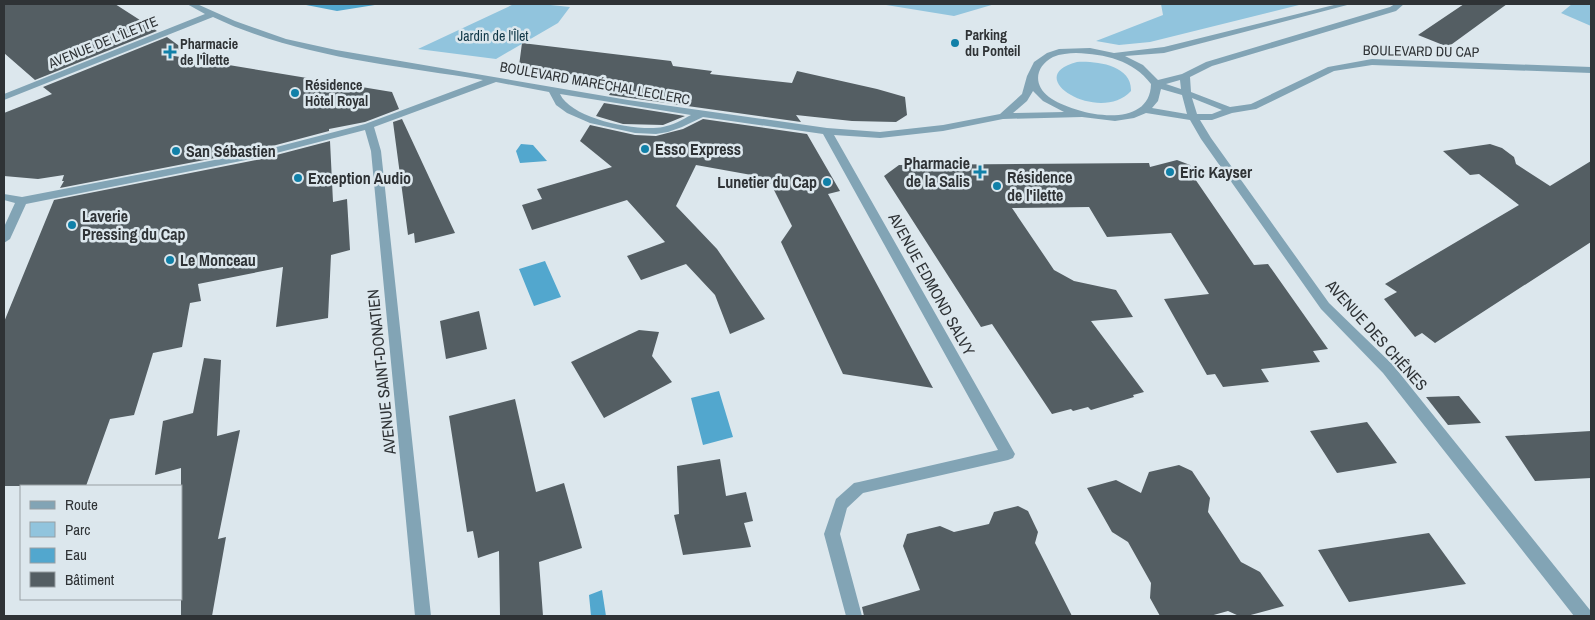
<svg xmlns="http://www.w3.org/2000/svg" width="1595" height="620" font-family="'Archivo Narrow',sans-serif">
<style>
.green{fill:#91c4dd}
.water{fill:#52a7ce}
.building{fill:#545e63}
.lines{fill:none;stroke-linecap:round;stroke-linejoin:round}
.minor{fill:#82a4b5;fill-rule:evenodd}
.poi-dot{fill:#1180a8;stroke:#dce7ed;stroke-width:2}
.labels{text-anchor:middle;stroke-width:5;stroke-linejoin:round;paint-order:stroke}
.far-poi-label{font-size:14px;font-weight:bold;fill:#2f3336;stroke:#dce7ed;text-anchor:start}
.far-park-label{font-size:14px;fill:#0f3646;stroke:#dce7ed}
.far-street-label{font-size:14px;fill:#2f3336;stroke:#dce7ed}
.poi-label{font-size:16px;font-weight:bold;fill:#2f3336;stroke:#dce7ed;text-anchor:start}
.street-label{font-size:16px;fill:#2f3336;stroke:#dce7ed}
</style>
<rect width="100%" height="100%" fill="#dce7ed"/>
<path class="green" d="M 514,4 L 541,4 L 570,7 L 558,23 L 496,59 L 418,49 Z
M 880,4 L 995,4 L 954,16 Z
M 1161,4 L 1303,4 L 1150,42 L 1119,45 L 1096,41 L 1163,15 Z
M 1572,4 L 1591,4 L 1591,26 L 1561,13 Z
M 1077,62 C 1096,61 1132,65 1131,91 C 1100,125 1019,77 1077,62 Z"/>
<path class="water" d="M 301,4 L 381,4 L 337,11 Z
M 521,144 L 533,145 L 547,161 L 520,163 L 516,151 Z
M 545,261 L 561,297 L 534,306 L 519,269 Z
M 719,391 L 733,437 L 703,445 L 691,398 Z
M 602,590 L 606,616 L 591,616 L 589,595 Z"/>
<path class="building" d="M 4,4 L 115,4 L 157,31 L 35,80 L 4,53 Z
M 1464,4 L 1507,4 L 1448,47 L 1418,35 Z
M 167,37 L 182,48 L 168,55 L 392,92 L 399,109 L 365,122 L 329,129 L 329,131 L 261,149 L 60,188 L 64,181 L 62,181 L 64,175 L 38,179 L 4,176 L 4,113 L 52,94 L 43,87 Z
M 522,43 L 671,61 L 673,66 L 712,71 L 710,74 L 792,83 L 797,71 L 877,89 L 905,97 L 907,115 L 896,122 L 852,121 L 796,115 L 801,122 L 609,95 L 615,85 L 594,82 L 593,78 L 519,66 Z
M 604,103 L 685,116 L 663,125 L 623,124 L 596,116 Z
M 402,119 L 455,233 L 415,243 L 414,233 L 408,235 L 393,122 Z
M 703,119 L 807,134 L 840,191 L 828,194 L 933,388 L 843,374 L 781,242 L 792,226 L 768,178 L 696,165 L 676,206 L 717,249 L 765,319 L 730,334 L 715,295 L 686,264 L 641,280 L 627,256 L 665,242 L 627,200 L 532,230 L 522,205 L 542,199 L 537,189 L 612,167 L 580,141 L 590,125 L 635,135 L 656,136 L 683,129 Z
M 330,141 L 333,202 L 347,199 L 350,250 L 331,255 L 328,318 L 276,327 L 283,267 L 198,284 L 201,301 L 190,303 L 182,347 L 153,353 L 134,415 L 110,419 L 86,486 L 4,486 L 4,322 L 54,200 L 261,159 Z
M 1490,144 L 1502,148 L 1514,157 L 1516,164 L 1550,186 L 1591,161 L 1591,242 L 1435,343 L 1422,333 L 1415,337 L 1384,299 L 1397,292 L 1385,284 L 1519,205 L 1479,174 L 1470,175 L 1443,151 Z
M 1177,160 L 1190,165 L 1193,176 L 1254,265 L 1268,264 L 1328,349 L 1313,351 L 1320,362 L 1261,369 L 1269,382 L 1223,387 L 1215,374 L 1207,375 L 1164,299 L 1209,294 L 1171,233 L 1107,237 L 1089,207 L 1012,208 L 1054,270 L 1074,281 L 1116,290 L 1133,317 L 1091,321 L 1144,392 L 1133,395 L 1134,397 L 1091,410 L 1088,407 L 1073,411 L 1071,409 L 1052,414 L 992,324 L 981,327 L 884,176 L 899,165 L 1149,163 L 1150,167 Z
M 479,311 L 487,349 L 446,359 L 440,321 Z
M 639,330 L 659,332 L 652,356 L 672,382 L 604,418 L 571,362 Z
M 204,358 L 221,360 L 217,436 L 240,430 L 218,539 L 226,537 L 212,616 L 181,616 L 181,468 L 155,475 L 163,421 L 193,413 Z
M 1459,396 L 1481,423 L 1448,425 L 1426,397 Z
M 515,399 L 536,492 L 564,483 L 582,548 L 539,562 L 543,616 L 500,616 L 499,551 L 478,558 L 473,531 L 467,532 L 449,416 Z
M 1367,422 L 1397,463 L 1337,473 L 1310,431 Z
M 1591,431 L 1591,478 L 1535,481 L 1505,436 Z
M 720,459 L 726,496 L 746,492 L 753,521 L 744,523 L 751,547 L 683,555 L 674,515 L 679,514 L 677,466 Z
M 1179,465 L 1192,471 L 1210,498 L 1208,512 L 1241,562 L 1260,572 L 1284,606 L 1247,616 L 1239,616 L 1228,611 L 1210,616 L 1160,616 L 1150,598 L 1151,583 L 1128,542 L 1112,532 L 1087,488 L 1116,480 L 1141,493 L 1149,472 Z
M 1018,506 L 1028,511 L 1038,532 L 1035,543 L 1072,616 L 864,616 L 862,607 L 920,590 L 903,546 L 907,534 L 940,526 L 954,532 L 989,524 L 994,512 Z
M 1429,533 L 1466,584 L 1349,602 L 1318,550 Z"/>
<g class="lines">
<path class="minor" d="M 187,4 L 197,4 L 235,21 L 286,39 L 336,50 L 628,100 L 827,128 L 880,132 L 943,125 L 1000,114 L 1022,94 L 1027,76 L 1034,62 L 1047,53 L 1059,49 L 1090,48 L 1114,53 L 1164,47 L 1338,4 L 1351,4 L 1164,53 L 1125,56 L 1143,65 L 1158,80 L 1182,74 L 1206,62 L 1390,7 L 1395,4 L 1404,4 L 1396,11 L 1212,66 L 1190,77 L 1191,92 L 1230,107 L 1251,104 L 1328,67 L 1372,59 L 1591,67 L 1591,73 L 1372,65 L 1334,71 L 1256,109 L 1232,113 L 1212,120 L 1200,120 L 1211,138 L 1329,303 L 1393,365 L 1590,610 L 1591,616 L 1574,616 L 1383,373 L 1321,309 L 1201,139 L 1190,120 L 1146,113 L 1134,118 L 1115,121 L 1082,117 L 1003,119 L 943,131 L 880,138 L 834,135 L 1015,454 L 1013,458 L 1008,460 L 863,493 L 847,508 L 840,534 L 862,616 L 846,616 L 824,534 L 836,499 L 854,483 L 859,482 L 998,450 L 823,134 L 703,117 L 682,127 L 668,132 L 656,134 L 635,133 L 590,123 L 567,113 L 556,105 L 549,92 L 496,82 L 374,127 L 381,151 L 431,616 L 415,616 L 371,151 L 365,130 L 261,157 L 26,204 L 10,239 L 4,243 L 4,227 L 15,203 L 4,200 L 4,194 L 22,197 L 261,151 L 365,124 L 483,80 C 392,65 297,57 213,17 L 4,100 L 4,94 L 205,14 ZM 1076,53 C 1105,54 1133,60 1151,84 C 1150,132 1074,115 1049,97 C 1032,84 1036,66 1053,57 C 1060,54 1069,53 1076,53 ZM 1180,80 L 1181,89 L 1166,84 ZM 1161,89 L 1182,95 L 1187,114 L 1152,108 L 1158,101 ZM 1033,91 L 1043,101 L 1064,112 L 1013,113 L 1027,101 ZM 560,94 L 691,115 C 682,120 673,125 663,127 C 638,132 571,119 560,94 ZM 1192,98 L 1222,110 L 1212,114 L 1197,114 Z"/>
</g>
<g class="poi-dot">
<circle cx="955" cy="43" r="5"/>
<path d="M167.5 44.5h5v5h5v5h-5v5h-5v-5h-5v-5h5z"/>
<circle cx="295" cy="93" r="5"/>
<circle cx="645" cy="149" r="5"/>
<circle cx="176" cy="151" r="5"/>
<path d="M977.5 164.5h5v5h5v5h-5v5h-5v-5h-5v-5h5z"/>
<circle cx="1170" cy="172" r="5"/>
<circle cx="298" cy="178" r="5"/>
<circle cx="827" cy="182" r="5"/>
<circle cx="997" cy="186" r="5"/>
<circle cx="72" cy="225" r="5"/>
<circle cx="170" cy="260" r="5"/>
</g>
<g class="labels">
<g class="far-poi-label">
<text x="965" y="40">Parking<tspan x="965" dy="16">du Ponteil</tspan></text>
<text x="180" y="49">Pharmacie<tspan x="180" dy="16">de l'Îlette</tspan></text>
<text x="305" y="90">Résidence<tspan x="305" dy="16">Hôtel Royal</tspan></text>
</g>
<g class="far-park-label">
<text x="493" y="41">Jardin de l'Îlet</text>
</g>
<g class="far-street-label">
<text transform="translate(103 42) rotate(-22)" y="5">AVENUE DE L'ÎLETTE</text>
<text transform="translate(1421 51) rotate(1)" y="5">BOULEVARD DU CAP</text>
<text transform="translate(595 83) rotate(10)" y="5">BOULEVARD MARÉCHAL LECLERC</text>
</g>
<g class="poi-label">
<text x="655" y="155">Esso Express</text>
<text x="186" y="157">San Sébastien</text>
<text x="970" y="169" text-anchor="end">Pharmacie<tspan x="970" dy="18">de la Salis</tspan></text>
<text x="1180" y="178">Eric Kayser</text>
<text x="1007" y="183">Résidence<tspan x="1007" dy="18">de l'ilette</tspan></text>
<text x="308" y="184">Exception Audio</text>
<text x="817" y="188" text-anchor="end">Lunetier du Cap</text>
<text x="82" y="222">Laverie<tspan x="82" dy="18">Pressing du Cap</tspan></text>
<text x="180" y="266">Le Monceau</text>
</g>
<g class="street-label">
<text transform="translate(932 284) rotate(61)" y="6">AVENUE EDMOND SALVY</text>
<text transform="translate(1377 335) rotate(48)" y="6">AVENUE DES CHÊNES</text>
<text transform="translate(381 372) rotate(-96)" y="6">AVENUE SAINT-DONATIEN</text>
</g>
</g>
<rect width="1595" height="620" fill="none" stroke="#2f3336" stroke-width="10"/>
<rect x="20" y="485" width="162" height="115" fill="#dce7ed" stroke="#979fa4"/>
<rect x="30" y="501" width="25" height="8" fill="#82a4b5" stroke="#979fa4"/>
<text x="65" y="510" font-size="15" fill="#2f3336">Route</text>
<rect x="30" y="522" width="25" height="15" fill="#91c4dd" stroke="#979fa4"/>
<text x="65" y="535" font-size="15" fill="#2f3336">Parc</text>
<rect x="30" y="548" width="25" height="15" fill="#52a7ce" stroke="#979fa4"/>
<text x="65" y="560" font-size="15" fill="#2f3336">Eau</text>
<rect x="30" y="572" width="25" height="15" fill="#545e63" stroke="#979fa4"/>
<text x="65" y="585" font-size="15" fill="#2f3336">Bâtiment</text>
</svg>
